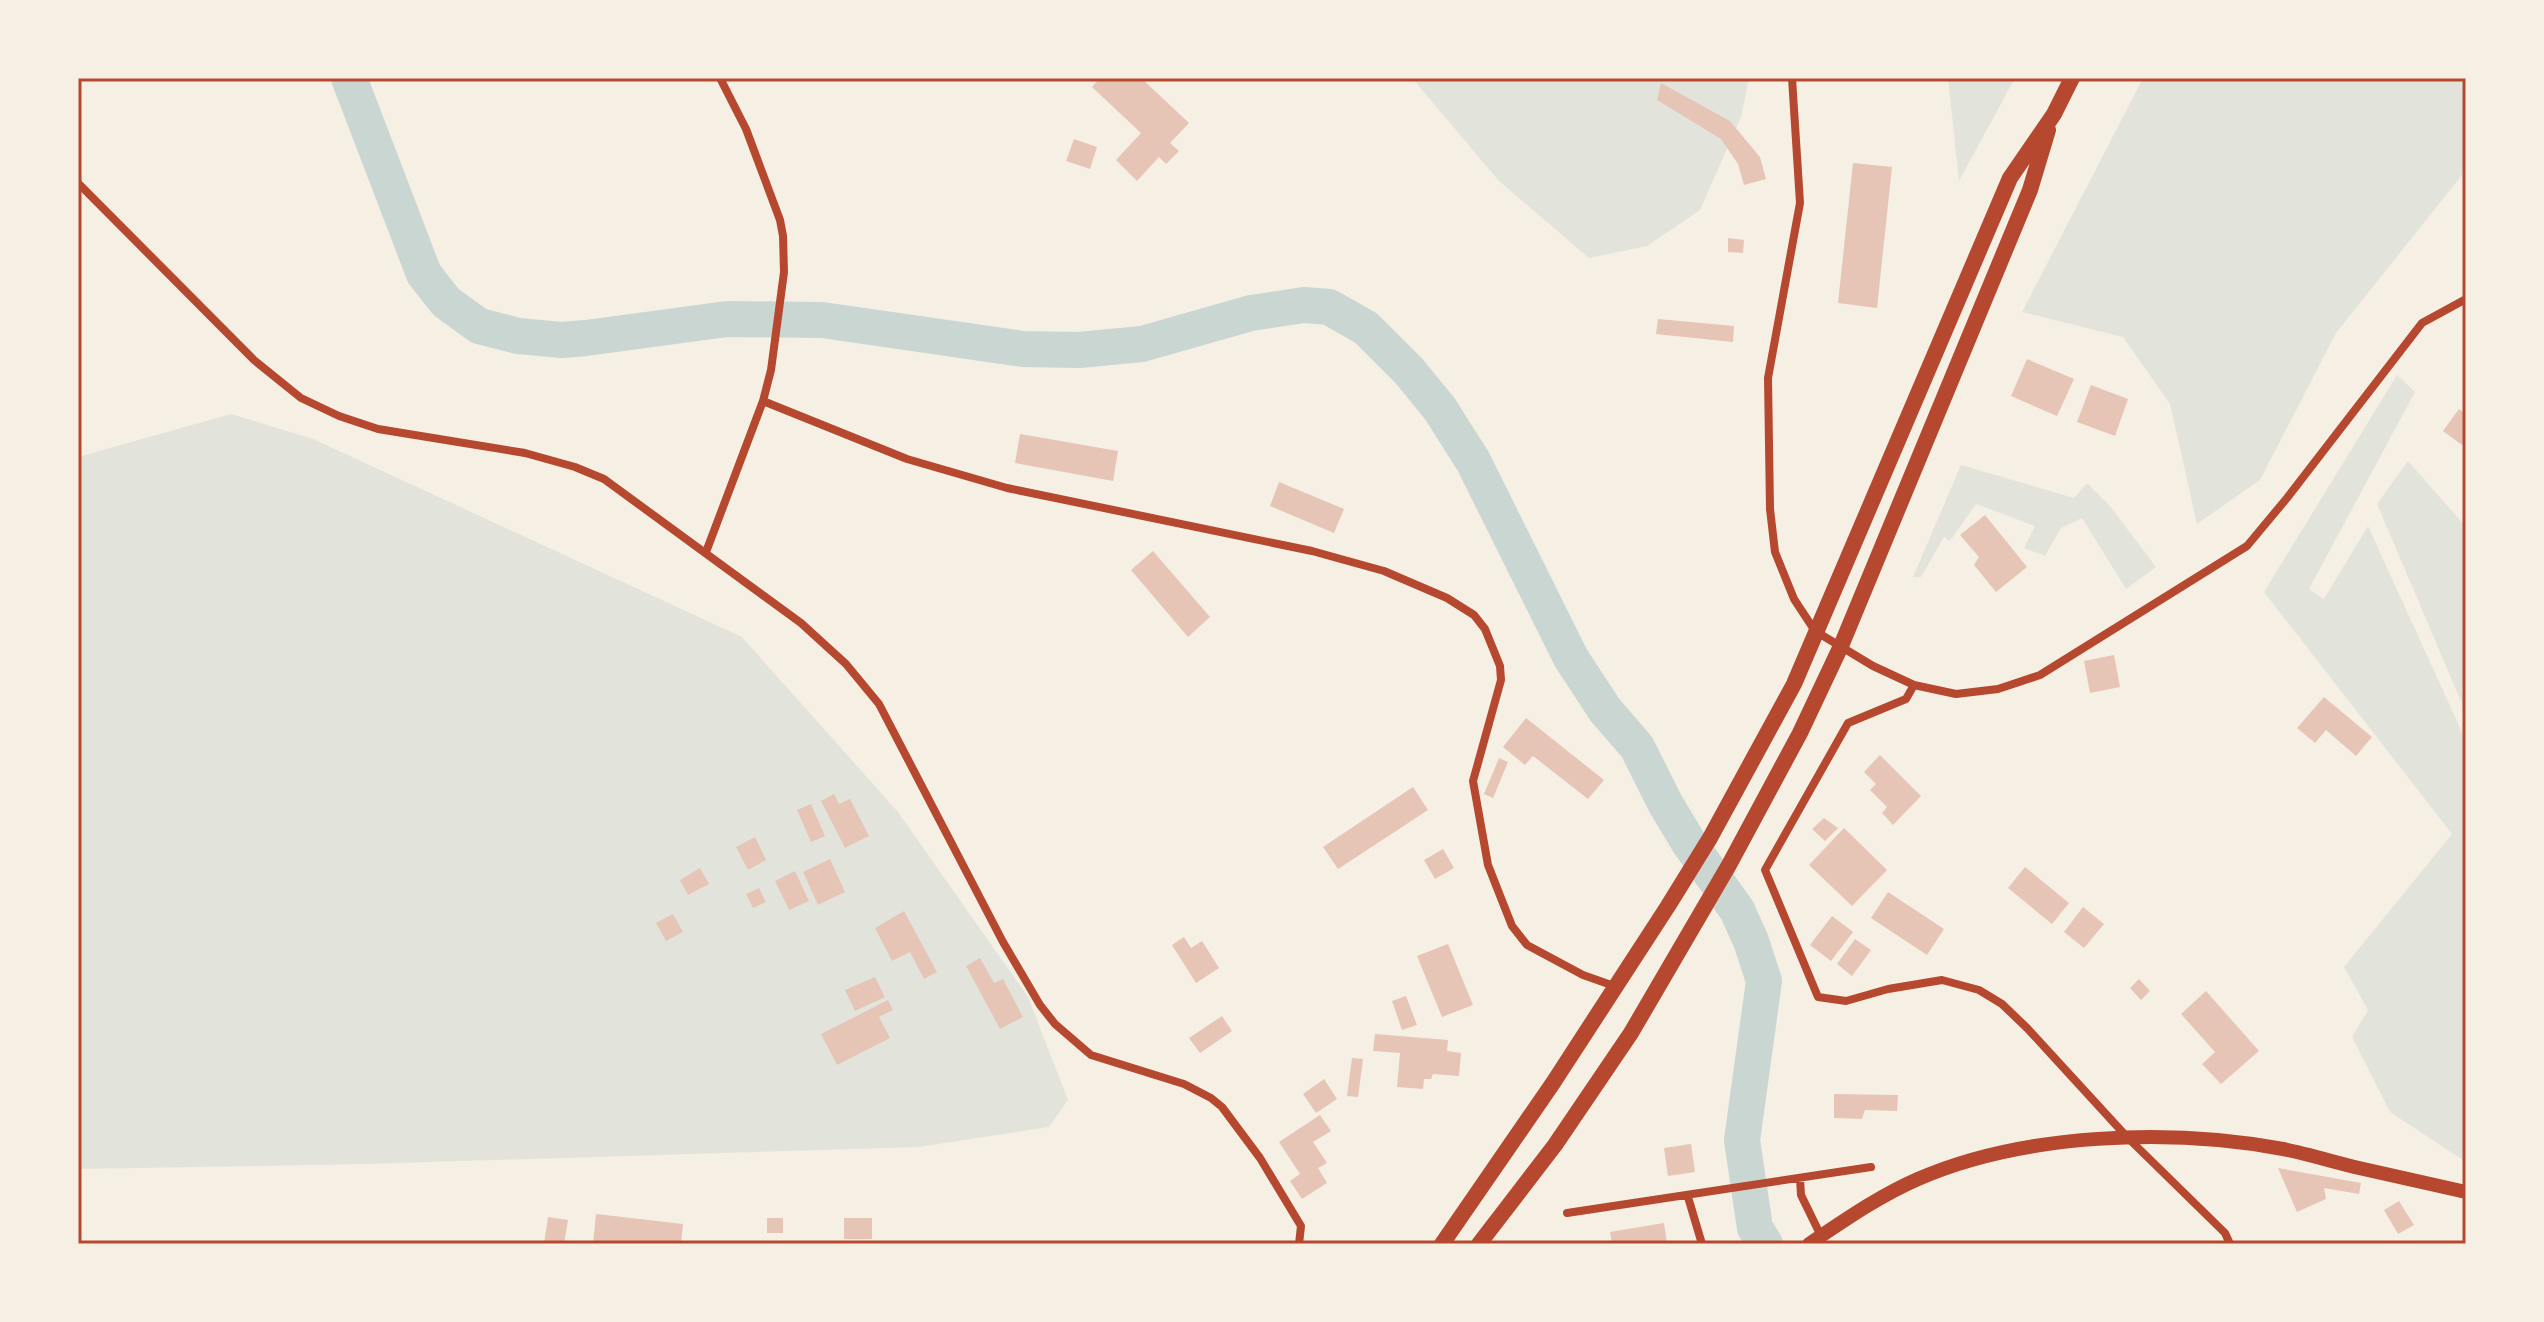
<svg xmlns="http://www.w3.org/2000/svg" width="2544" height="1322" font-family="Overpass,sans-serif">
<style>
.green{fill:#e2e4dc}
.lines{fill:none;stroke-linecap:round;stroke-linejoin:round}
.river{stroke:#c9d6d2;stroke-width:36}
.building{fill:#e6c5b7}
.minor{stroke:#b5482f;stroke-width:8}
.tertiary{stroke:#b5482f;stroke-width:14}
.secondary{stroke:#b5482f;stroke-width:16}
.neatline{fill:none;stroke:#b5482f;stroke-width:3}
</style>
<rect width="100%" height="100%" fill="#f6efe4"/>
<path class="green" d="M 1412,78 L 1749,78 L 1741,117 L 1700,210 L 1647,246 L 1589,258 L 1498,180 Z
M 1948,78 L 2015,78 L 1959,181 Z
M 2143,78 L 2466,78 L 2466,170 L 2336,333 L 2260,480 L 2197,524 L 2170,404 L 2123,337 L 2022,312 Z
M 2397,375 L 2415,392 L 2309,589 L 2324,599 L 2368,526 L 2466,741 L 2466,1162 L 2390,1112 L 2352,1037 L 2368,1010 L 2344,967 L 2452,834 L 2264,592 Z
M 231,414 L 313,439 L 742,637 L 898,812 L 1028,997 L 1068,1100 L 1049,1127 L 919,1147 L 367,1164 L 78,1169 L 78,457 Z
M 2408,461 L 2466,527 L 2466,713 L 2377,504 Z
M 1961,465 L 2074,498 L 2087,483 L 2110,506 L 2156,567 L 2126,589 L 2082,518 L 2061,528 L 2045,556 L 2024,548 L 2035,526 L 1976,504 L 1950,541 L 1944,537 L 1921,577 L 1913,577 Z"/>
<g class="lines">
<path class="river" d="M 349,78 L 424,274 L 446,302 L 479,326 L 518,336 L 562,340 L 586,338 L 727,319 L 822,320 L 1023,349 L 1079,350 L 1142,344 L 1251,313 L 1304,305 L 1329,307 L 1366,328 L 1409,371 L 1440,409 L 1473,461 L 1571,658 L 1605,710 L 1637,747 L 1665,803 L 1689,843 L 1737,910 L 1751,941 L 1764,981 L 1742,1140 L 1755,1228 L 1765,1244"/>
</g>
<path class="building" d="M 1100,78 L 1141,78 L 1189,123 L 1170,143 L 1179,151 L 1166,164 L 1159,157 L 1137,181 L 1116,160 L 1141,133 L 1092,87 Z
M 1661,83 L 1730,121 L 1760,157 L 1766,179 L 1744,185 L 1738,164 L 1721,139 L 1657,100 Z
M 1074,139 L 1097,147 L 1090,169 L 1066,161 Z
M 1853,163 L 1892,167 L 1877,308 L 1838,303 Z
M 1728,238 L 1744,240 L 1743,253 L 1728,252 Z
M 1658,319 L 1734,326 L 1733,342 L 1656,334 Z
M 2027,359 L 2074,379 L 2057,416 L 2011,396 Z
M 2091,385 L 2128,399 L 2115,436 L 2077,422 Z
M 2459,409 L 2466,414 L 2466,440 L 2462,445 L 2443,431 Z
M 1020,434 L 1118,451 L 1113,481 L 1015,463 Z
M 1279,482 L 1344,509 L 1334,533 L 1270,506 Z
M 1985,515 L 2027,567 L 1996,592 L 1974,565 L 1979,557 L 1960,535 Z
M 1153,551 L 1210,617 L 1188,637 L 1131,570 Z
M 2114,655 L 2120,687 L 2090,693 L 2084,661 Z
M 2324,697 L 2372,737 L 2356,756 L 2326,730 L 2315,743 L 2297,728 Z
M 1526,718 L 1604,780 L 1588,799 L 1533,756 L 1525,765 L 1503,747 Z
M 1880,755 L 1921,796 L 1893,825 L 1882,813 L 1887,807 L 1870,790 L 1876,784 L 1864,772 Z
M 1499,758 L 1508,762 L 1493,798 L 1484,794 Z
M 1413,787 L 1428,810 L 1338,869 L 1323,847 Z
M 834,794 L 839,804 L 850,799 L 869,836 L 845,848 L 821,801 Z
M 811,804 L 825,836 L 811,842 L 797,810 Z
M 1824,818 L 1838,828 L 1825,841 L 1812,829 Z
M 1844,828 L 1887,870 L 1852,906 L 1809,865 Z
M 755,837 L 766,860 L 748,870 L 736,847 Z
M 1443,849 L 1454,868 L 1435,879 L 1424,860 Z
M 830,859 L 845,892 L 818,905 L 803,872 Z
M 2025,867 L 2069,903 L 2052,924 L 2008,888 Z
M 700,868 L 709,884 L 688,895 L 680,880 Z
M 795,871 L 809,901 L 789,910 L 775,881 Z
M 759,888 L 766,902 L 753,908 L 746,894 Z
M 1888,892 L 1944,929 L 1927,955 L 1871,918 Z
M 2083,907 L 2104,924 L 2084,948 L 2064,932 Z
M 904,911 L 937,972 L 924,979 L 910,952 L 892,961 L 875,928 Z
M 673,914 L 683,932 L 666,941 L 656,923 Z
M 1832,916 L 1853,932 L 1831,961 L 1810,945 Z
M 1184,937 L 1191,948 L 1202,941 L 1219,968 L 1196,983 L 1172,945 Z
M 1855,939 L 1871,950 L 1852,976 L 1837,964 Z
M 1448,944 L 1473,1005 L 1442,1017 L 1417,956 Z
M 980,958 L 994,983 L 1003,979 L 1023,1017 L 1000,1029 L 966,966 Z
M 875,977 L 885,997 L 855,1011 L 845,990 Z
M 2139,979 L 2150,991 L 2141,1000 L 2130,988 Z
M 2206,991 L 2259,1051 L 2221,1084 L 2202,1064 L 2215,1052 L 2181,1014 Z
M 1406,996 L 1417,1025 L 1402,1030 L 1392,1001 Z
M 888,1000 L 893,1010 L 879,1017 L 890,1038 L 837,1065 L 821,1034 Z
M 1222,1016 L 1232,1031 L 1200,1053 L 1189,1038 Z
M 1375,1034 L 1448,1040 L 1447,1051 L 1461,1053 L 1459,1076 L 1433,1074 L 1431,1079 L 1424,1079 L 1423,1089 L 1397,1087 L 1400,1053 L 1373,1051 Z
M 1352,1058 L 1363,1059 L 1358,1097 L 1347,1096 Z
M 1324,1079 L 1337,1099 L 1316,1113 L 1303,1094 Z
M 1834,1094 L 1898,1095 L 1897,1111 L 1865,1110 L 1862,1119 L 1834,1118 Z
M 1320,1115 L 1331,1131 L 1313,1142 L 1327,1163 L 1318,1168 L 1327,1183 L 1302,1199 L 1290,1181 L 1300,1174 L 1279,1142 Z
M 1691,1144 L 1695,1172 L 1668,1176 L 1664,1148 Z
M 2278,1168 L 2361,1183 L 2359,1194 L 2324,1188 L 2326,1199 L 2297,1212 Z
M 2399,1201 L 2414,1225 L 2398,1234 L 2384,1210 Z
M 596,1214 L 683,1224 L 681,1244 L 593,1244 Z
M 548,1217 L 568,1220 L 564,1244 L 544,1244 Z
M 767,1218 L 783,1218 L 783,1233 L 767,1233 Z
M 844,1218 L 872,1218 L 872,1239 L 844,1239 Z
M 1664,1223 L 1667,1244 L 1612,1244 L 1610,1232 Z"/>
<g class="lines">
<path class="minor" d="M 1792,78 L 1800,203 L 1768,378 L 1770,509 L 1775,552 L 1794,599 L 1815,631 L 1873,666 L 1914,685 L 1956,694 L 1998,689 L 2040,675 L 2247,546 L 2287,498 L 2422,323 L 2466,299
M 78,183 L 254,360 L 301,398 L 339,416 L 378,429 L 525,453 L 575,467 L 604,479 L 801,623 L 846,664 L 879,704 L 1003,942 L 1040,1005 L 1055,1024 L 1091,1055 L 1184,1084 L 1211,1098 L 1222,1107 L 1260,1158 L 1301,1226 L 1299,1244
M 763,401 L 907,459 L 1007,488 L 1312,551 L 1384,571 L 1447,598 L 1474,615 L 1485,629 L 1500,666 L 1501,680 L 1473,781 L 1488,865 L 1512,926 L 1527,945 L 1583,975 L 1617,987
M 706,552 L 763,401 L 771,370 L 784,272 L 783,236 L 780,220 L 746,129 L 720,78
M 1914,685 L 1906,699 L 1848,723 L 1765,870 L 1818,997 L 1846,1001 L 1888,989 L 1942,980 L 1979,990 L 2002,1004 L 2027,1028 L 2127,1137 L 2225,1233 L 2230,1244
M 1800,1179 L 1801,1195 L 1821,1236
M 1688,1197 L 1702,1244
M 1567,1213 L 1871,1167"/>
<path class="tertiary" d="M 1809,1244 C 1845,1220 1879,1196 1918,1179 C 2024,1133 2170,1128 2283,1149 C 2308,1154 2334,1162 2359,1168 C 2395,1176 2430,1184 2466,1192"/>
<path class="secondary" d="M 1442,1244 L 1553,1083 L 1668,906 L 1710,838 L 1794,684 L 2010,178 L 2054,114 L 2072,78
M 1479,1244 L 1555,1145 L 1631,1033 L 1729,865 L 1800,733 L 1841,646 L 2030,190 L 2048,130"/>
</g>
<rect width="2544" height="1322" fill="none" stroke="#f6efe4" stroke-width="160"/>
<rect x="80" y="80" width="2384" height="1162" class="neatline"/>
</svg>
